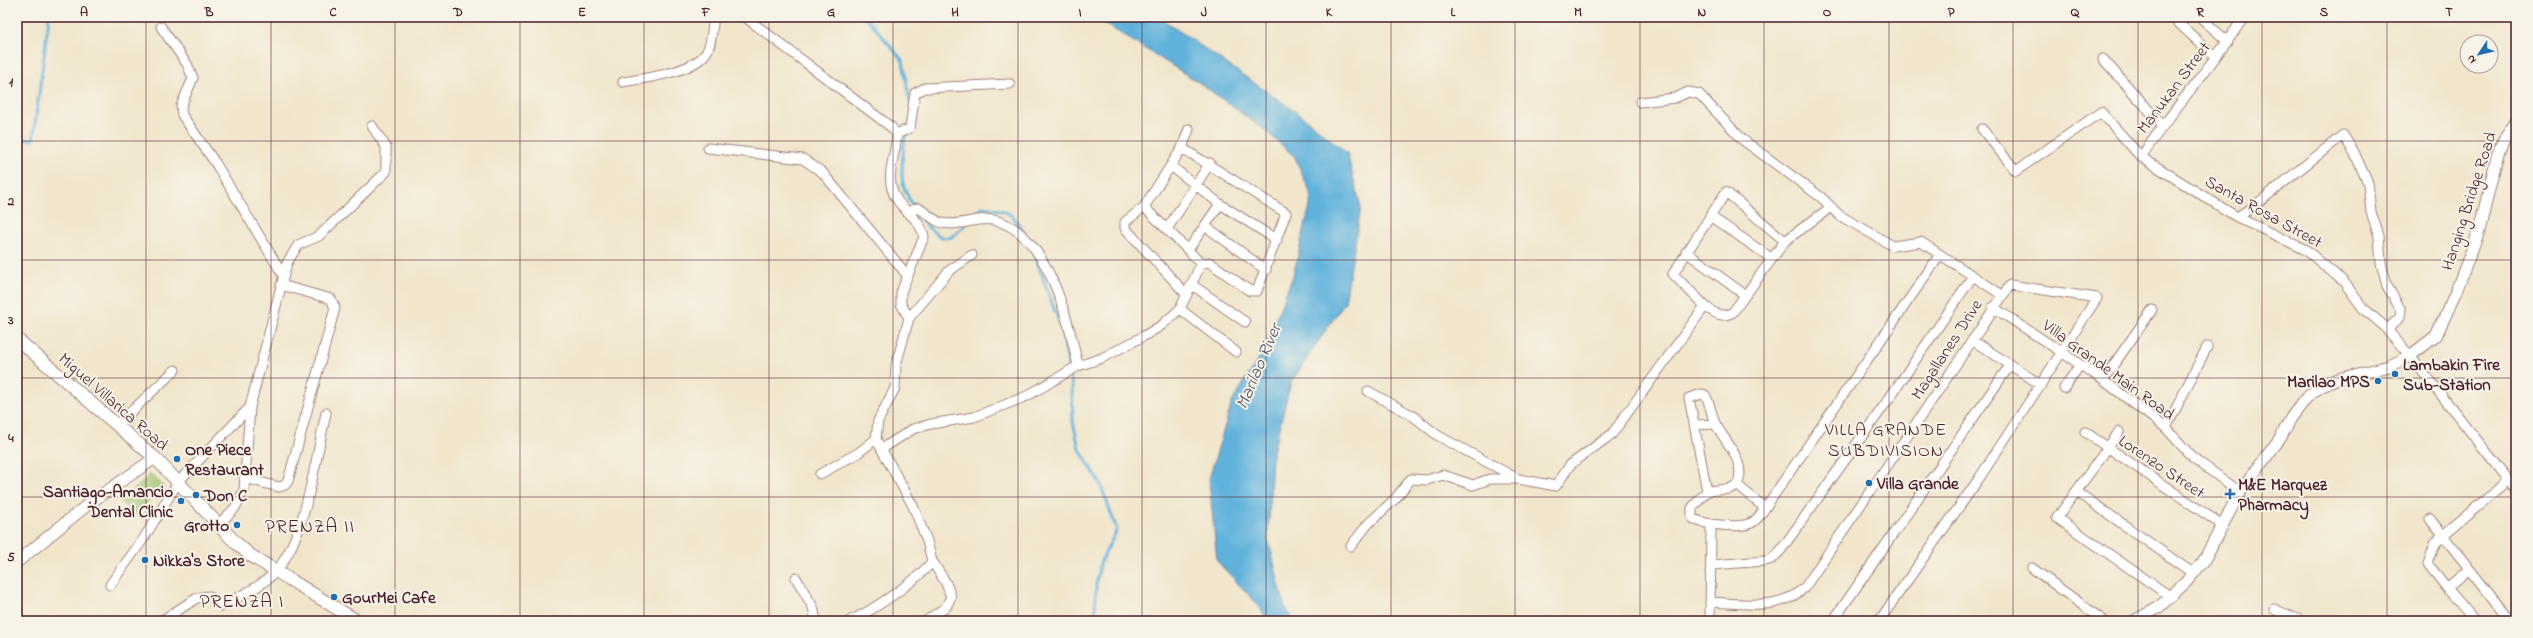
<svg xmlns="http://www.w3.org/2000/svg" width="2533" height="638" font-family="'Indie Flower',sans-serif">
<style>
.green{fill:#9ec16b;stroke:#74704b}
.water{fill:#61b2dc;stroke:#566884}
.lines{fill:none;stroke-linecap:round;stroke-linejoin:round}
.stream{stroke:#61b2dc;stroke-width:3}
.minor-casing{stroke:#9e827c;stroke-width:11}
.tertiary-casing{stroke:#9e827c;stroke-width:13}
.secondary-casing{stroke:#9e827c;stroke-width:14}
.minor{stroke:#fff;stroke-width:9}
.tertiary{stroke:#fff;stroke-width:11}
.secondary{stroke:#fff;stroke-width:12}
.grid{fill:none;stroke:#4a1f2b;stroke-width:1;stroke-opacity:0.55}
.poi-dot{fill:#1f6fb2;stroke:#f7f3e8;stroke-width:1.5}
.labels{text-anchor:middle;stroke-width:4;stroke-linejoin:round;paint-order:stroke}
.street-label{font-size:17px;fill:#4a1f2b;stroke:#f7f3e8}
.poi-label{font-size:17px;font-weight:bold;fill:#4a1f2b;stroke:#f7f3e8;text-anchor:start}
.water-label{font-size:18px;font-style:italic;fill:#525269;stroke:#f7f3e8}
.neighbourhood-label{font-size:18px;letter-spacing:1px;fill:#4a1f2b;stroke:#f7f3e8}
.quarter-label{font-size:19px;letter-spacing:1px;fill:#4a1f2b;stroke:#f7f3e8}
.neatline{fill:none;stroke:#4a1f2b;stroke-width:1.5}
.grid-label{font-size:13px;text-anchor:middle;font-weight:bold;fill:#4a1f2b}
</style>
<rect width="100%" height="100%" fill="#f7f3e8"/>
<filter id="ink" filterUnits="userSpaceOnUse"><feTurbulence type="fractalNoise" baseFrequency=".025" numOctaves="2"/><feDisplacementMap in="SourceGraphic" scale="8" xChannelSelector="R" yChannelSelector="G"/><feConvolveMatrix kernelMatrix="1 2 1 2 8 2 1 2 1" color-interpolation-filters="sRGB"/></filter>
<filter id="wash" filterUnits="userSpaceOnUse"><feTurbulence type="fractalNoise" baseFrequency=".012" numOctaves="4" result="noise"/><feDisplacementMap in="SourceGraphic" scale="16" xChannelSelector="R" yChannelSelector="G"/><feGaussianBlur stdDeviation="0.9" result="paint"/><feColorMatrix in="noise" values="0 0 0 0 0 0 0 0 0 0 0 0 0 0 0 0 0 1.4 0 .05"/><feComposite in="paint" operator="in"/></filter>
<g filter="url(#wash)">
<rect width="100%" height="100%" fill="#f1e6cc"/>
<path class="green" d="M 151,474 L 164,487 L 134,515 L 121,502 Z"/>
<path class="water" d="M 1094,17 L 1159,17 L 1305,118 L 1347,153 L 1361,207 L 1345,302 L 1291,382 L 1272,456 L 1268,539 L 1285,607 L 1294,621 L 1268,621 L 1259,606 L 1217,561 L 1209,479 L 1232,402 L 1261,355 L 1293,276 L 1312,197 L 1295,157 L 1266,131 L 1200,83 Z"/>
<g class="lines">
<path class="stream" d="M 866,17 L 903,61 L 910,103
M 906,132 C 904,145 899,175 904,187 C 909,202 933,244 951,237 C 956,235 961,228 965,225
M 17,138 L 33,140 L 49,17
M 970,219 L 982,207 C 1005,210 1013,211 1024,233
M 1035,256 L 1062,331 L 1072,386 L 1073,422 L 1079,448 L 1100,483 L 1117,530 L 1101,561 L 1096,584 L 1095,621"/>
</g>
</g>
<g filter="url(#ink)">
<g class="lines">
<defs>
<path id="minor" d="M 745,17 L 891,127 L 897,134 C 896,152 887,172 892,189 C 897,209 921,217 924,237 L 901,292 L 901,304 L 909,318 L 896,365 L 895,388 L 878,421 L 876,439 L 913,506 L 927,541 L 932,561 L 946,583 L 951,597 L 946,607 L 926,621
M 2172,17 L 2215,57
M 2200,17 L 2228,42
M 161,27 L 187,64 L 193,78 L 181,106 L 182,115 L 216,164 L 283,275
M 2103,59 L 2162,125
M 623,82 C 645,78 692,73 706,53 C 712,45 712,27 714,17
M 1640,102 L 1675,98 L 1688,92 L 1699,94 L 1743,140 L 1822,198 L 1839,215 L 1893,246 L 1921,242 L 2002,295
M 1982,129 L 2016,171 L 2101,112 L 2141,157 L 2237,217 L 2306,250 L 2344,282 L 2363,308 L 2384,326 L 2410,356 L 2516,489
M 897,134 L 910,128 L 915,93 L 925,88 L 1010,84
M 708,148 L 803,159 L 822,172 L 907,275
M 1182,148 L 1286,213 L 1257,291 L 1250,291 L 1209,262 L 1201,264
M 2141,157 C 2173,109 2212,66 2244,17
M 1220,204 L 1277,240
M 1144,207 L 1125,222 L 1125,228 L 1187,295
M 907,212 L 918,208 C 926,212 934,221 942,223 C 958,227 976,217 993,220 C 1047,230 1069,321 1078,366
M 1710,216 L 1771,258
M 2237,217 L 2253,207 L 2343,135 L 2354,152 L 2368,183 L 2371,212 L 2379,236 L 2381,263 L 2387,286 L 2401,310 L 2400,317 L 2387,330
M 1205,226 L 1266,270
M 1167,229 L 1210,163
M 1188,250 L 1144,207 L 1182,148 L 1189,129
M 1686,252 L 1745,295
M 1191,284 L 1245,322
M 1705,306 L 1673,274 L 1726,192 L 1785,241
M 1993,307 L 2099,377 L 2166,428 L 2192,457 L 2240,492
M 1180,309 L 1236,352
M 909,318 L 949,271 L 972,255
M 1972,340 L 2041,385
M 2103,380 L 2152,310
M 2064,388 L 2080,365
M 1368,391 L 1413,416 L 1437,435 L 1518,479
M 117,425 L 175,370
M 1695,425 L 1715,424
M 2166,428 L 2207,347
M 2085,432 L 2222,525
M 2119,432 L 2057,518 L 2171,597
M 883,448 L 913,429 L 931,424 L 974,417 L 1027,396 L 1078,366 L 1102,358 L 1144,336 L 1162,325 L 1180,309 L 1201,264 L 1188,250 L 1220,204 L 1171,166
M 820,474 L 858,453 L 876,439
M 244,478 L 279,487 L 285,485 L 288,481 L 335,308 L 331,299 L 281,285
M 1737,485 L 1765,508
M 1707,491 L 1729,489 L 1737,485 C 1748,464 1725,441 1716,425 C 1711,416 1711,404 1705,395 L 1702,394 L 1689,398 L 1707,491 L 1692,508 L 1692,518 C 1703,525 1742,529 1753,522 C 1758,519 1762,512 1765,508 L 1939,256
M 2077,492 L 2194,574
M 2430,519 L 2509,619
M 218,525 L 235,508 L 244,490 L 250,407 L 287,263 L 298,245 L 319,236 L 386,172 L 386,147 L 372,126
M 1351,546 L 1368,524 L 1395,499 L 1411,479 L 1427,480 L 1443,475 L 1473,485 L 1490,479 L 1518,479 L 1556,486 L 1570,465 L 1612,434 L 1705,306 C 1714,313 1722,319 1733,312 L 1785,241 L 1831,207
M 1711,565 L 1765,561 L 1772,559 L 1781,550 L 1888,400 L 1973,276
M 2032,568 L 2104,621
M 2468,570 L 2447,588 L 2475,621
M 796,578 L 813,607 L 816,621
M 110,585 L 144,538 L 178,482 L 250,407
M 2447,588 L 2428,564 L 2435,544 L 2442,536 L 2509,480
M 1710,602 C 1742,603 1780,612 1805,587 L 2010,285 L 2097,298 L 1978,480 L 1879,621
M 2274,609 L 2302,621
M 161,621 L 197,598 L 209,596 L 222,606 C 240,596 261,587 275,572 C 305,541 316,457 326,413
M 849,621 C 869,613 920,579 932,561
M 1710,621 L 1711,525
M 1833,621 L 2010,365
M 2506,621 L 2516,613"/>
<path id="tertiary" d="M 17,562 L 91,502 L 155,458
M 2134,621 L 2158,608 L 2186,582 L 2203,562 L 2240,492 L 2281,437 L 2291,418 L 2306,398 L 2320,387 L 2335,380 L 2389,366 L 2410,356 L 2436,336 L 2455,294 L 2479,231 L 2498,153 L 2503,141 L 2516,122"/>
<path id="secondary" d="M 17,339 L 155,458 L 235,542 L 250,555 L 357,621"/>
</defs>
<use href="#minor" class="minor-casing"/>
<use href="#tertiary" class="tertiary-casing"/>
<use href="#secondary" class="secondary-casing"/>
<use href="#minor" class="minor"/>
<use href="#tertiary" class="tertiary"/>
<use href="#secondary" class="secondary"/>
</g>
</g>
<path class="grid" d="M 146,17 L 146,621M 271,17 L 271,621M 395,17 L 395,621M 520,17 L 520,621M 644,17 L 644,621M 769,17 L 769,621M 893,17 L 893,621M 1018,17 L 1018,621M 1142,17 L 1142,621M 1266,17 L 1266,621M 1391,17 L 1391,621M 1515,17 L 1515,621M 1640,17 L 1640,621M 1764,17 L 1764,621M 1889,17 L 1889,621M 2013,17 L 2013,621M 2138,17 L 2138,621M 2262,17 L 2262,621M 2387,17 L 2387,621M 17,141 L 2516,141M 17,260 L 2516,260M 17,378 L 2516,378M 17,497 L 2516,497"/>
<g class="poi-dot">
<circle cx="2395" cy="374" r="4"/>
<circle cx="2378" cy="381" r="4"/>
<circle cx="177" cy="459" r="4"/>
<circle cx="1869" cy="483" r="4"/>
<path d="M2228 488h4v4h4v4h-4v4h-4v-4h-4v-4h4z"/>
<circle cx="196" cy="495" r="4"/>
<circle cx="181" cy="501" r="4"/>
<circle cx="237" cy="525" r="4"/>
<circle cx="145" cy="560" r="4"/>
<circle cx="334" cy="597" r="4"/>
</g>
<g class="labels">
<g class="street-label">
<text transform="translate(2173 87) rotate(-53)" y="6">Manukan Street</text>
<text transform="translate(2468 201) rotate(-72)" y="6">Hanging Bridge Road</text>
<text transform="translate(2264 211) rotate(29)" y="6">Santa Rosa Street</text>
<text transform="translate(1946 349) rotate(-57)" y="6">Magallanes Drive</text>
<text transform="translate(2109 369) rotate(36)" y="6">Villa Grande Main Road</text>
<text transform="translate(114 401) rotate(41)" y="6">Miguel Villarica Road</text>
<text transform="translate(2162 466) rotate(34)" y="6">Lorenzo Street</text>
</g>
<g class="poi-label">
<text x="2403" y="370">Lambakin Fire<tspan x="2403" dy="20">Sub-Station</tspan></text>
<text x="2370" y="387" text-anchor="end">Marilao MPS</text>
<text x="185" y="455">One Piece<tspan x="185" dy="20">Restaurant</tspan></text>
<text x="1877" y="489">Villa Grande</text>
<text x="2238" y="490">M&amp;E Marquez<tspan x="2238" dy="20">Pharmacy</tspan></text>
<text x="173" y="497" text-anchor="end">Santiago-Amancio<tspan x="173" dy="20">Dental Clinic</tspan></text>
<text x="204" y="501">Don C</text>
<text x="229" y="531" text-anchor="end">Grotto</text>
<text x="153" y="566">Nikka's Store</text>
<text x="342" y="603">GourMei Cafe</text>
</g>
<g class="water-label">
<text transform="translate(1258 366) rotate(-67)" y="6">Marilao River</text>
</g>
<g class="neighbourhood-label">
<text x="1886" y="435">VILLA GRANDE<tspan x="1886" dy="21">SUBDIVISION</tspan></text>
</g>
<g class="quarter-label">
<text x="310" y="532">PRENZA II</text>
<text x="242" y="607">PRENZA I</text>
</g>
</g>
<rect width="2533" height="638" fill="none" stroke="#f7f3e8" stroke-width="44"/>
<g transform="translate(2479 54) rotate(235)"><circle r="19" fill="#f7f3e8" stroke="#b29e9c"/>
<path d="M0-3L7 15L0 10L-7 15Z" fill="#1f6fb2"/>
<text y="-6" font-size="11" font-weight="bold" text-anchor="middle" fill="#4a1f2b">N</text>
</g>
<rect x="22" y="22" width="2489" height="594" class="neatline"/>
<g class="grid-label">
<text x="84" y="16">A</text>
<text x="209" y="16">B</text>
<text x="333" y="16">C</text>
<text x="458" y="16">D</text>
<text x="582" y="16">E</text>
<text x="706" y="16">F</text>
<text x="831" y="16">G</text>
<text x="955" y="16">H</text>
<text x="1080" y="16">I</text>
<text x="1204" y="16">J</text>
<text x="1329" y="16">K</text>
<text x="1453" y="16">L</text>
<text x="1578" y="16">M</text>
<text x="1702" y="16">N</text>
<text x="1827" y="16">O</text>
<text x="1951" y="16">P</text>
<text x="2075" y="16">Q</text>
<text x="2200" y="16">R</text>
<text x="2324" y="16">S</text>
<text x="2449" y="16">T</text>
<text x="11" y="86">1</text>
<text x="11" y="205">2</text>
<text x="11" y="324">3</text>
<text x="11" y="442">4</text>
<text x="11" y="561">5</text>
</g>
</svg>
